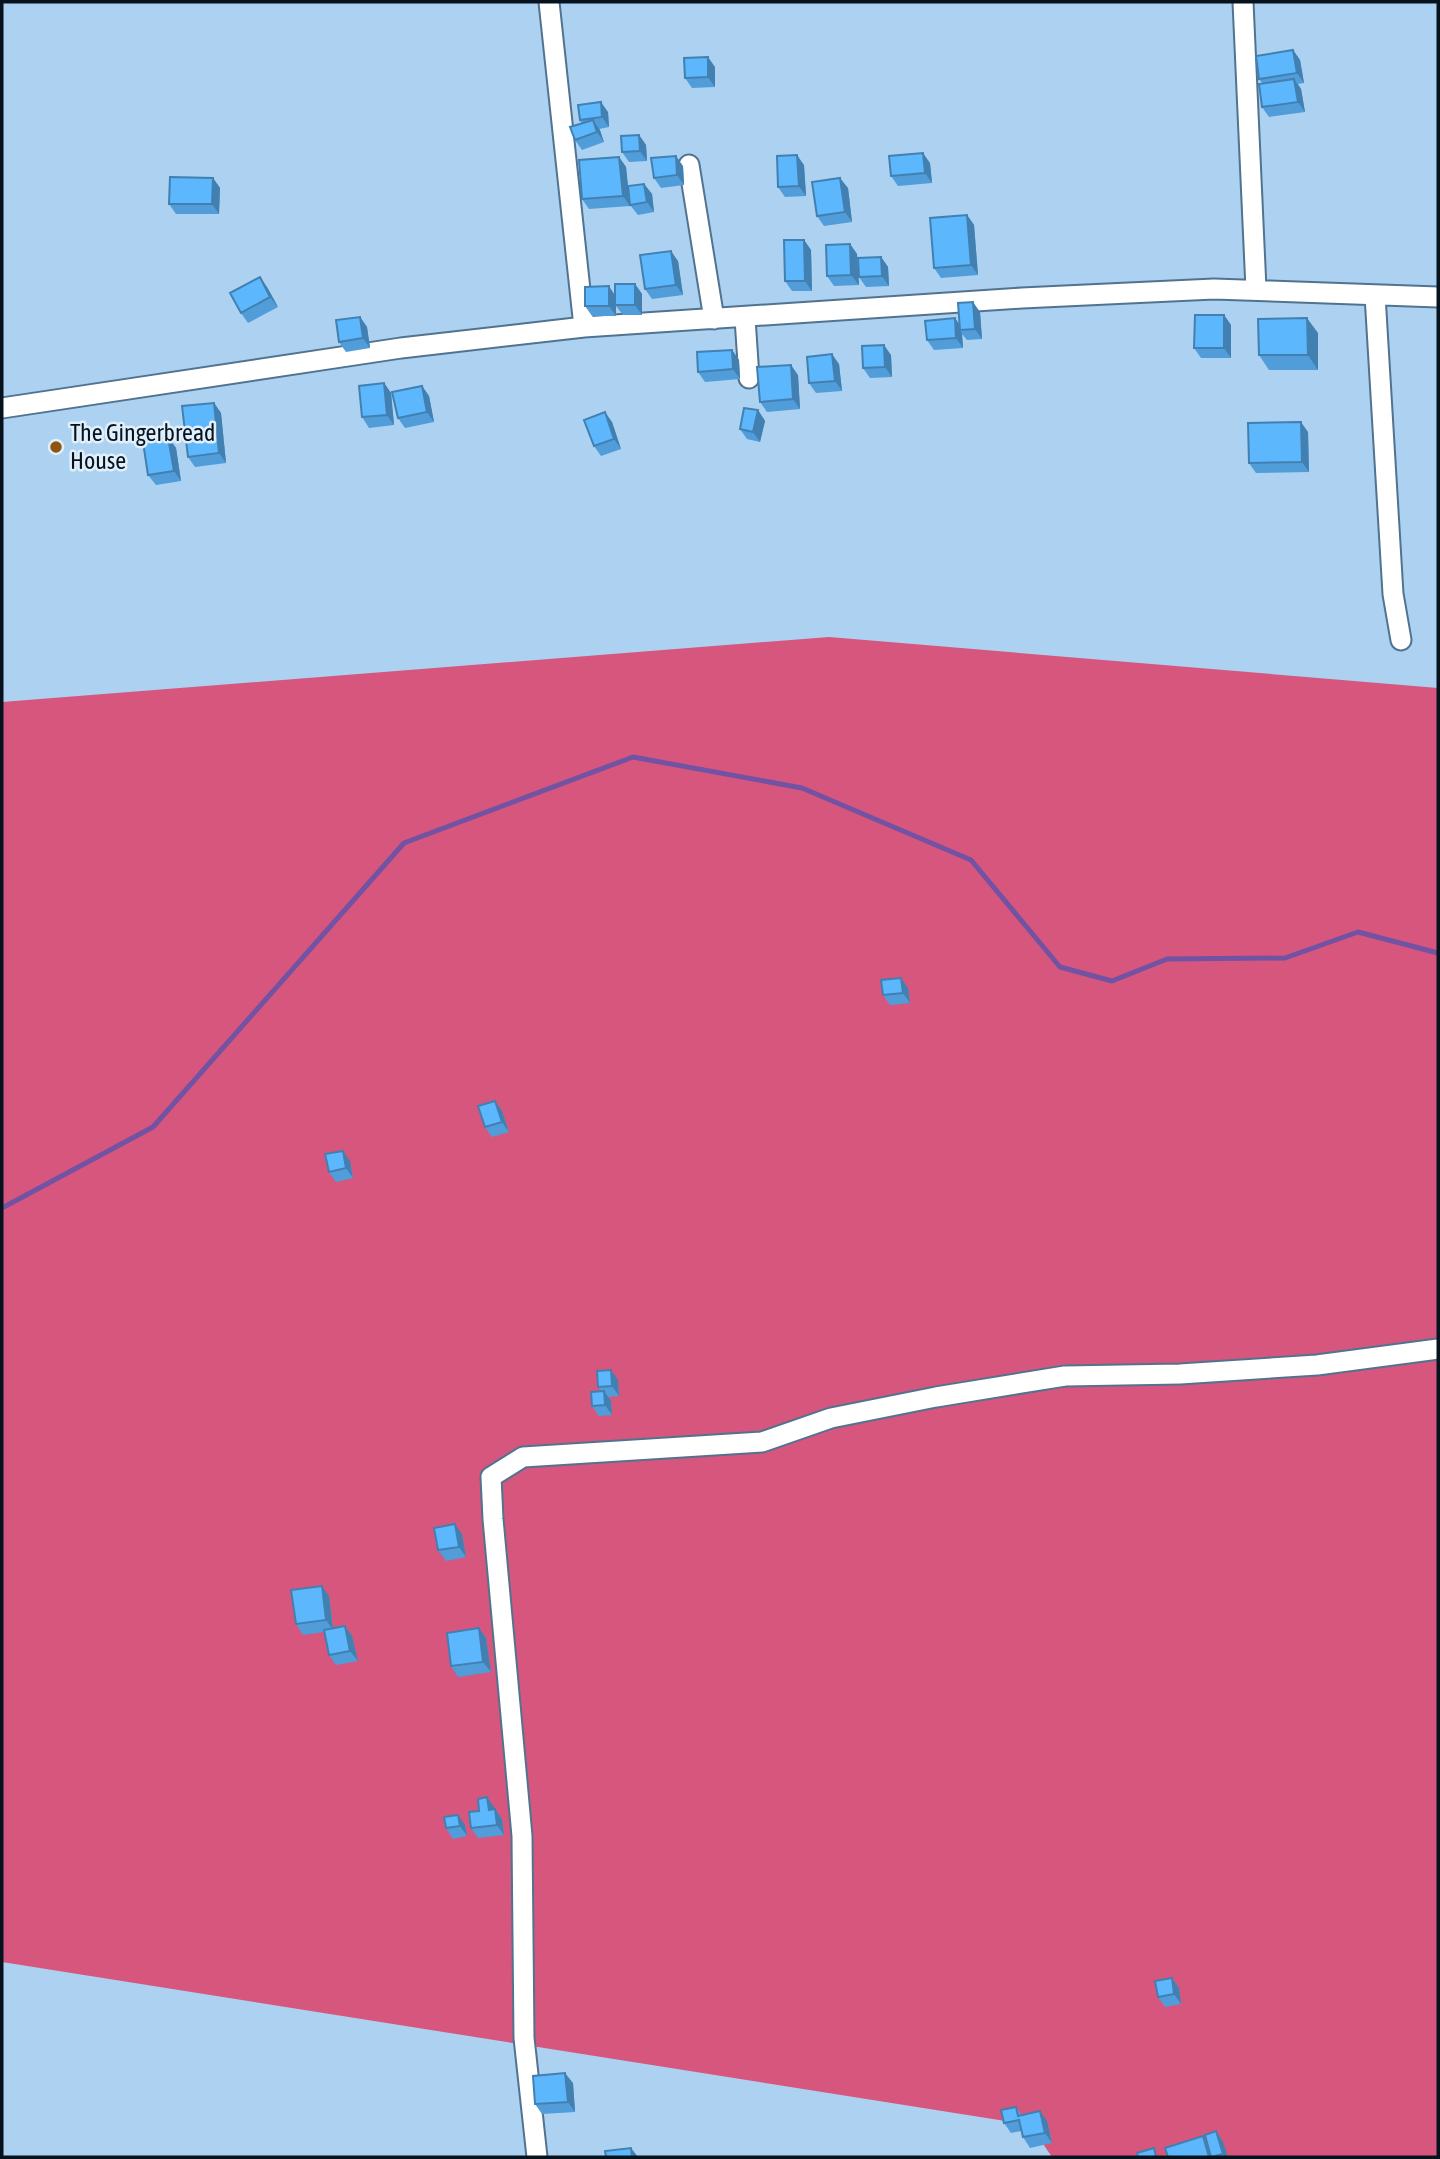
<svg xmlns="http://www.w3.org/2000/svg" width="1440" height="2159" font-family="'Asap Condensed',sans-serif">
<style>
.forest{fill:#d7567e}
.lines{fill:none;stroke-linecap:round;stroke-linejoin:round}
.stream{stroke:#7252a2;stroke-width:5}
.minor-casing{stroke:#51738f;stroke-width:23}
.minor{stroke:#fff;stroke-width:19}
.wall{fill:#509dda}
.shaded-wall{fill:#4180b1}
.building{fill:#5db7fd;stroke:#4180b1;stroke-width:2}
.poi-dot{fill:#8f550f;stroke:#e0effc;stroke-width:2.5}
.labels{text-anchor:middle;stroke-width:5;stroke-linejoin:round;paint-order:stroke}
.poi-label{font-size:24px;fill:#06131e;stroke:#e0effc;text-anchor:start}
</style>
<rect width="100%" height="100%" fill="#acd1f1"/>
<path class="forest" d="M 829,637 L 1438,688 L 1438,2157 L 1052,2157 L 1030,2125 L 2,1962 L 2,702 Z"/>
<g class="lines">
<path class="stream" d="M 2,1208 L 153,1127 L 404,843 L 633,757 L 802,788 L 971,860 L 1060,967 L 1112,981 L 1167,959 L 1285,958 L 1358,932 L 1438,953"/>
<defs>
<path id="minor" d="M 549,2 L 584,327
M 1243,2 L 1256,289
M 689,165 L 714,319
M 1375,295 L 1393,594 L 1401,640
M 745,318 L 749,378
M 2,408 L 401,348 L 584,327 L 1022,298 L 1214,289 L 1438,297
M 537,2157 L 524,2038 L 522,1836 L 493,1519 L 491,1477 L 523,1457 L 762,1442 L 831,1418 L 936,1397 L 1065,1376 L 1180,1374 L 1317,1365 L 1438,1349"/>
</defs>
<use href="#minor" class="minor-casing"/>
<use href="#minor" class="minor"/>
</g>
<path class="wall" d="M 1293,50 L 1300,60 L 1304,83 L 1298,84 L 1301,89 L 1305,112 L 1269,117 L 1262,107 L 1262,83 L 1259,79 Z
M 715,67 L 715,87 L 692,88 L 685,78 Z
M 608,112 L 609,127 L 599,129 L 604,142 L 582,150 L 575,140 L 582,124 L 580,120 Z
M 639,135 L 646,145 L 647,161 L 629,162 L 622,152 Z
M 619,157 L 626,167 L 628,186 L 644,184 L 652,194 L 654,212 L 638,215 L 630,205 L 628,190 L 630,206 L 589,209 L 582,199 Z
M 930,163 L 932,183 L 898,186 L 891,176 Z
M 804,165 L 806,196 L 785,197 L 778,187 Z
M 683,166 L 684,185 L 661,188 L 654,178 Z
M 213,178 L 220,188 L 219,214 L 176,214 L 169,204 Z
M 848,188 L 852,222 L 824,226 L 817,216 Z
M 967,215 L 974,225 L 978,275 L 941,278 L 934,268 Z
M 804,240 L 811,250 L 812,291 L 792,291 L 785,281 Z
M 850,244 L 857,254 L 859,285 L 834,286 L 827,276 Z
M 881,257 L 888,267 L 889,286 L 866,287 L 859,277 Z
M 678,261 L 683,295 L 652,299 L 645,289 Z
M 635,284 L 642,294 L 642,315 L 623,315 L 616,306 L 616,316 L 592,316 L 585,306 L 615,295 Z
M 267,287 L 278,307 L 248,323 L 241,313 Z
M 980,312 L 982,339 L 967,340 L 962,334 L 963,348 L 934,350 L 927,340 L 955,318 L 959,325 Z
M 1224,315 L 1231,325 L 1231,358 L 1201,358 L 1194,348 Z
M 360,317 L 367,327 L 370,348 L 346,352 L 339,342 Z
M 1318,333 L 1318,370 L 1269,370 L 1259,355 Z
M 732,350 L 739,360 L 740,379 L 705,382 L 698,372 Z
M 891,355 L 892,377 L 870,378 L 863,368 Z
M 839,364 L 842,391 L 816,393 L 809,383 Z
M 798,375 L 800,409 L 767,412 L 760,402 Z
M 384,383 L 391,393 L 394,425 L 369,428 L 362,417 Z
M 422,386 L 429,396 L 434,422 L 405,428 L 398,418 Z
M 214,403 L 221,413 L 226,463 L 195,467 L 188,457 Z
M 758,410 L 765,421 L 760,442 L 747,439 L 740,429 Z
M 612,422 L 621,449 L 601,456 L 594,446 Z
M 1308,432 L 1309,472 L 1256,473 L 1249,463 Z
M 168,437 L 176,448 L 181,481 L 156,485 L 148,475 Z
M 908,988 L 910,1003 L 890,1005 L 883,995 Z
M 495,1101 L 502,1111 L 509,1132 L 492,1137 L 485,1127 Z
M 350,1161 L 353,1178 L 336,1182 L 329,1172 Z
M 618,1380 L 619,1396 L 608,1397 L 611,1401 L 612,1415 L 599,1416 L 592,1406 L 601,1391 L 598,1387 Z
M 462,1534 L 466,1557 L 446,1561 L 438,1550 Z
M 329,1596 L 333,1628 L 345,1626 L 352,1636 L 358,1661 L 336,1665 L 329,1655 L 324,1632 L 303,1635 L 296,1624 Z
M 479,1628 L 486,1638 L 491,1672 L 458,1677 L 451,1666 Z
M 487,1797 L 502,1819 L 504,1835 L 478,1838 L 471,1828 Z
M 465,1825 L 467,1836 L 453,1839 L 446,1828 Z
M 1172,1978 L 1179,1988 L 1181,2004 L 1165,2007 L 1158,1997 Z
M 573,2083 L 575,2112 L 542,2114 L 535,2104 Z
M 1016,2107 L 1022,2115 L 1047,2121 L 1052,2143 L 1030,2148 L 1023,2137 L 1021,2131 L 1011,2133 L 1004,2123 Z"/>
<path class="shaded-wall" d="M 1293,50 L 1300,60 L 1304,83 L 1297,73 Z
M 708,57 L 715,67 L 715,87 L 708,77 Z
M 1294,79 L 1301,89 L 1305,112 L 1298,102 Z
M 601,102 L 608,112 L 609,127 L 602,117 Z
M 593,120 L 600,130 L 604,142 L 597,132 Z
M 639,135 L 646,145 L 647,161 L 640,151 Z
M 923,153 L 930,163 L 932,183 L 925,173 Z
M 797,155 L 804,165 L 806,196 L 799,186 Z
M 676,156 L 683,166 L 684,185 L 677,175 Z
M 619,157 L 626,167 L 630,206 L 623,196 Z
M 213,178 L 220,188 L 219,214 L 212,204 Z
M 840,178 L 848,188 L 852,222 L 845,212 Z
M 644,184 L 652,194 L 654,212 L 647,202 Z
M 967,215 L 974,225 L 978,275 L 971,265 Z
M 804,240 L 811,250 L 812,291 L 805,281 Z
M 850,244 L 857,254 L 859,285 L 851,275 Z
M 671,251 L 678,261 L 683,295 L 676,285 Z
M 881,257 L 888,267 L 889,286 L 882,276 Z
M 260,277 L 267,287 L 278,307 L 270,297 Z
M 635,284 L 642,294 L 642,315 L 635,305 Z
M 609,286 L 616,297 L 616,316 L 609,306 Z
M 973,302 L 980,312 L 982,339 L 975,329 Z
M 1224,315 L 1231,325 L 1231,358 L 1224,348 Z
M 360,317 L 367,327 L 370,348 L 363,338 Z
M 955,318 L 962,328 L 960,330 L 962,334 L 963,348 L 956,338 Z
M 1307,318 L 1318,333 L 1318,370 L 1308,355 Z
M 884,345 L 891,355 L 892,377 L 885,367 Z
M 732,350 L 739,360 L 740,379 L 733,369 Z
M 832,354 L 839,364 L 842,391 L 835,381 Z
M 791,365 L 798,375 L 800,409 L 793,399 Z
M 384,383 L 391,393 L 394,425 L 387,415 Z
M 422,386 L 429,396 L 434,422 L 427,412 Z
M 214,403 L 221,413 L 226,463 L 219,453 Z
M 758,410 L 765,421 L 760,442 L 753,432 Z
M 605,412 L 612,422 L 621,449 L 614,439 Z
M 1301,422 L 1308,432 L 1309,472 L 1302,462 Z
M 168,437 L 176,448 L 181,481 L 174,471 Z
M 901,978 L 908,988 L 910,1003 L 903,993 Z
M 495,1101 L 502,1111 L 509,1132 L 502,1122 Z
M 343,1151 L 350,1161 L 353,1178 L 346,1168 Z
M 611,1370 L 618,1380 L 619,1396 L 612,1386 Z
M 604,1391 L 611,1401 L 612,1415 L 605,1405 Z
M 455,1524 L 462,1534 L 466,1557 L 459,1547 Z
M 322,1586 L 329,1596 L 333,1630 L 326,1620 Z
M 345,1626 L 352,1636 L 358,1661 L 350,1651 Z
M 479,1628 L 486,1638 L 491,1672 L 483,1662 Z
M 487,1797 L 494,1807 L 495,1812 L 495,1809 L 502,1819 L 504,1835 L 497,1825 L 489,1810 Z
M 458,1815 L 465,1825 L 467,1836 L 460,1826 Z
M 1172,1978 L 1179,1988 L 1181,2004 L 1174,1994 Z
M 565,2073 L 573,2083 L 575,2112 L 568,2102 Z
M 1040,2111 L 1047,2121 L 1052,2143 L 1045,2133 Z
M 1216,2131 L 1223,2142 L 1228,2157 L 1225,2157 L 1223,2154 Z
M 631,2148 L 638,2157 L 632,2157 Z"/>
<path class="building" d="M 1293,50 L 1297,73 L 1259,79 L 1256,56 Z
M 708,57 L 708,77 L 685,78 L 684,58 Z
M 1294,79 L 1298,102 L 1262,107 L 1259,84 Z
M 601,102 L 602,117 L 580,120 L 578,105 Z
M 593,120 L 597,132 L 575,140 L 570,127 Z
M 639,135 L 640,151 L 622,152 L 621,136 Z
M 923,153 L 925,173 L 891,176 L 889,156 Z
M 797,155 L 799,186 L 778,187 L 777,156 Z
M 676,156 L 677,175 L 654,178 L 651,158 Z
M 619,157 L 623,196 L 582,199 L 579,160 Z
M 170,177 L 213,178 L 212,204 L 169,204 Z
M 840,178 L 845,212 L 817,216 L 812,182 Z
M 644,184 L 647,202 L 630,205 L 628,186 Z
M 967,215 L 971,265 L 934,268 L 930,218 Z
M 784,240 L 804,240 L 805,281 L 785,281 Z
M 850,244 L 851,275 L 827,276 L 826,245 Z
M 671,251 L 676,285 L 645,289 L 640,255 Z
M 881,257 L 882,276 L 859,277 L 858,258 Z
M 260,277 L 270,297 L 241,313 L 230,293 Z
M 615,284 L 635,284 L 635,305 L 615,305 Z
M 609,286 L 609,306 L 585,306 L 585,287 Z
M 973,302 L 975,329 L 960,330 L 958,303 Z
M 1195,315 L 1224,315 L 1224,348 L 1194,348 Z
M 360,317 L 363,338 L 339,342 L 336,320 Z
M 955,318 L 956,338 L 927,340 L 925,321 Z
M 1307,318 L 1308,355 L 1259,355 L 1258,319 Z
M 884,345 L 885,367 L 863,368 L 862,346 Z
M 732,350 L 733,369 L 698,372 L 697,352 Z
M 832,354 L 835,381 L 809,383 L 807,357 Z
M 791,365 L 793,399 L 760,402 L 757,367 Z
M 384,383 L 387,415 L 362,417 L 359,386 Z
M 422,386 L 427,412 L 398,418 L 392,392 Z
M 214,403 L 219,453 L 188,457 L 182,406 Z
M 744,408 L 758,410 L 753,432 L 740,429 Z
M 605,412 L 614,439 L 594,446 L 584,420 Z
M 1301,422 L 1302,462 L 1249,463 L 1248,423 Z
M 168,437 L 174,471 L 148,475 L 143,442 Z
M 901,978 L 903,993 L 883,995 L 881,980 Z
M 495,1101 L 502,1122 L 485,1127 L 478,1106 Z
M 343,1151 L 346,1168 L 329,1172 L 325,1154 Z
M 611,1370 L 612,1386 L 598,1387 L 597,1371 Z
M 604,1391 L 605,1405 L 592,1406 L 591,1392 Z
M 455,1524 L 459,1547 L 438,1550 L 434,1528 Z
M 322,1586 L 326,1620 L 296,1624 L 291,1590 Z
M 345,1626 L 350,1651 L 329,1655 L 324,1630 Z
M 479,1628 L 483,1662 L 451,1666 L 447,1633 Z
M 487,1797 L 489,1810 L 495,1809 L 497,1825 L 471,1828 L 469,1812 L 479,1811 L 478,1799 Z
M 458,1815 L 460,1826 L 446,1828 L 444,1817 Z
M 1172,1978 L 1174,1994 L 1158,1997 L 1155,1981 Z
M 565,2073 L 568,2102 L 535,2104 L 533,2076 Z
M 1016,2107 L 1018,2116 L 1040,2111 L 1045,2133 L 1023,2137 L 1019,2120 L 1004,2123 L 1001,2110 Z
M 1216,2131 L 1223,2154 L 1211,2157 L 1205,2135 Z
M 1203,2136 L 1209,2157 L 1168,2157 L 1165,2148 Z
M 631,2148 L 632,2157 L 606,2157 L 605,2151 Z
M 1154,2148 L 1156,2157 L 1138,2157 L 1137,2153 Z"/>
<circle class="poi-dot" cx="56" cy="447" r="7"/>
<g class="labels">
<g class="poi-label">
<text x="70" y="441">The Gingerbread<tspan x="70" dy="28">House</tspan></text>
</g>
</g>
<rect width="1440" height="2159" fill="none" stroke="#06131e" stroke-width="7"/>
</svg>
